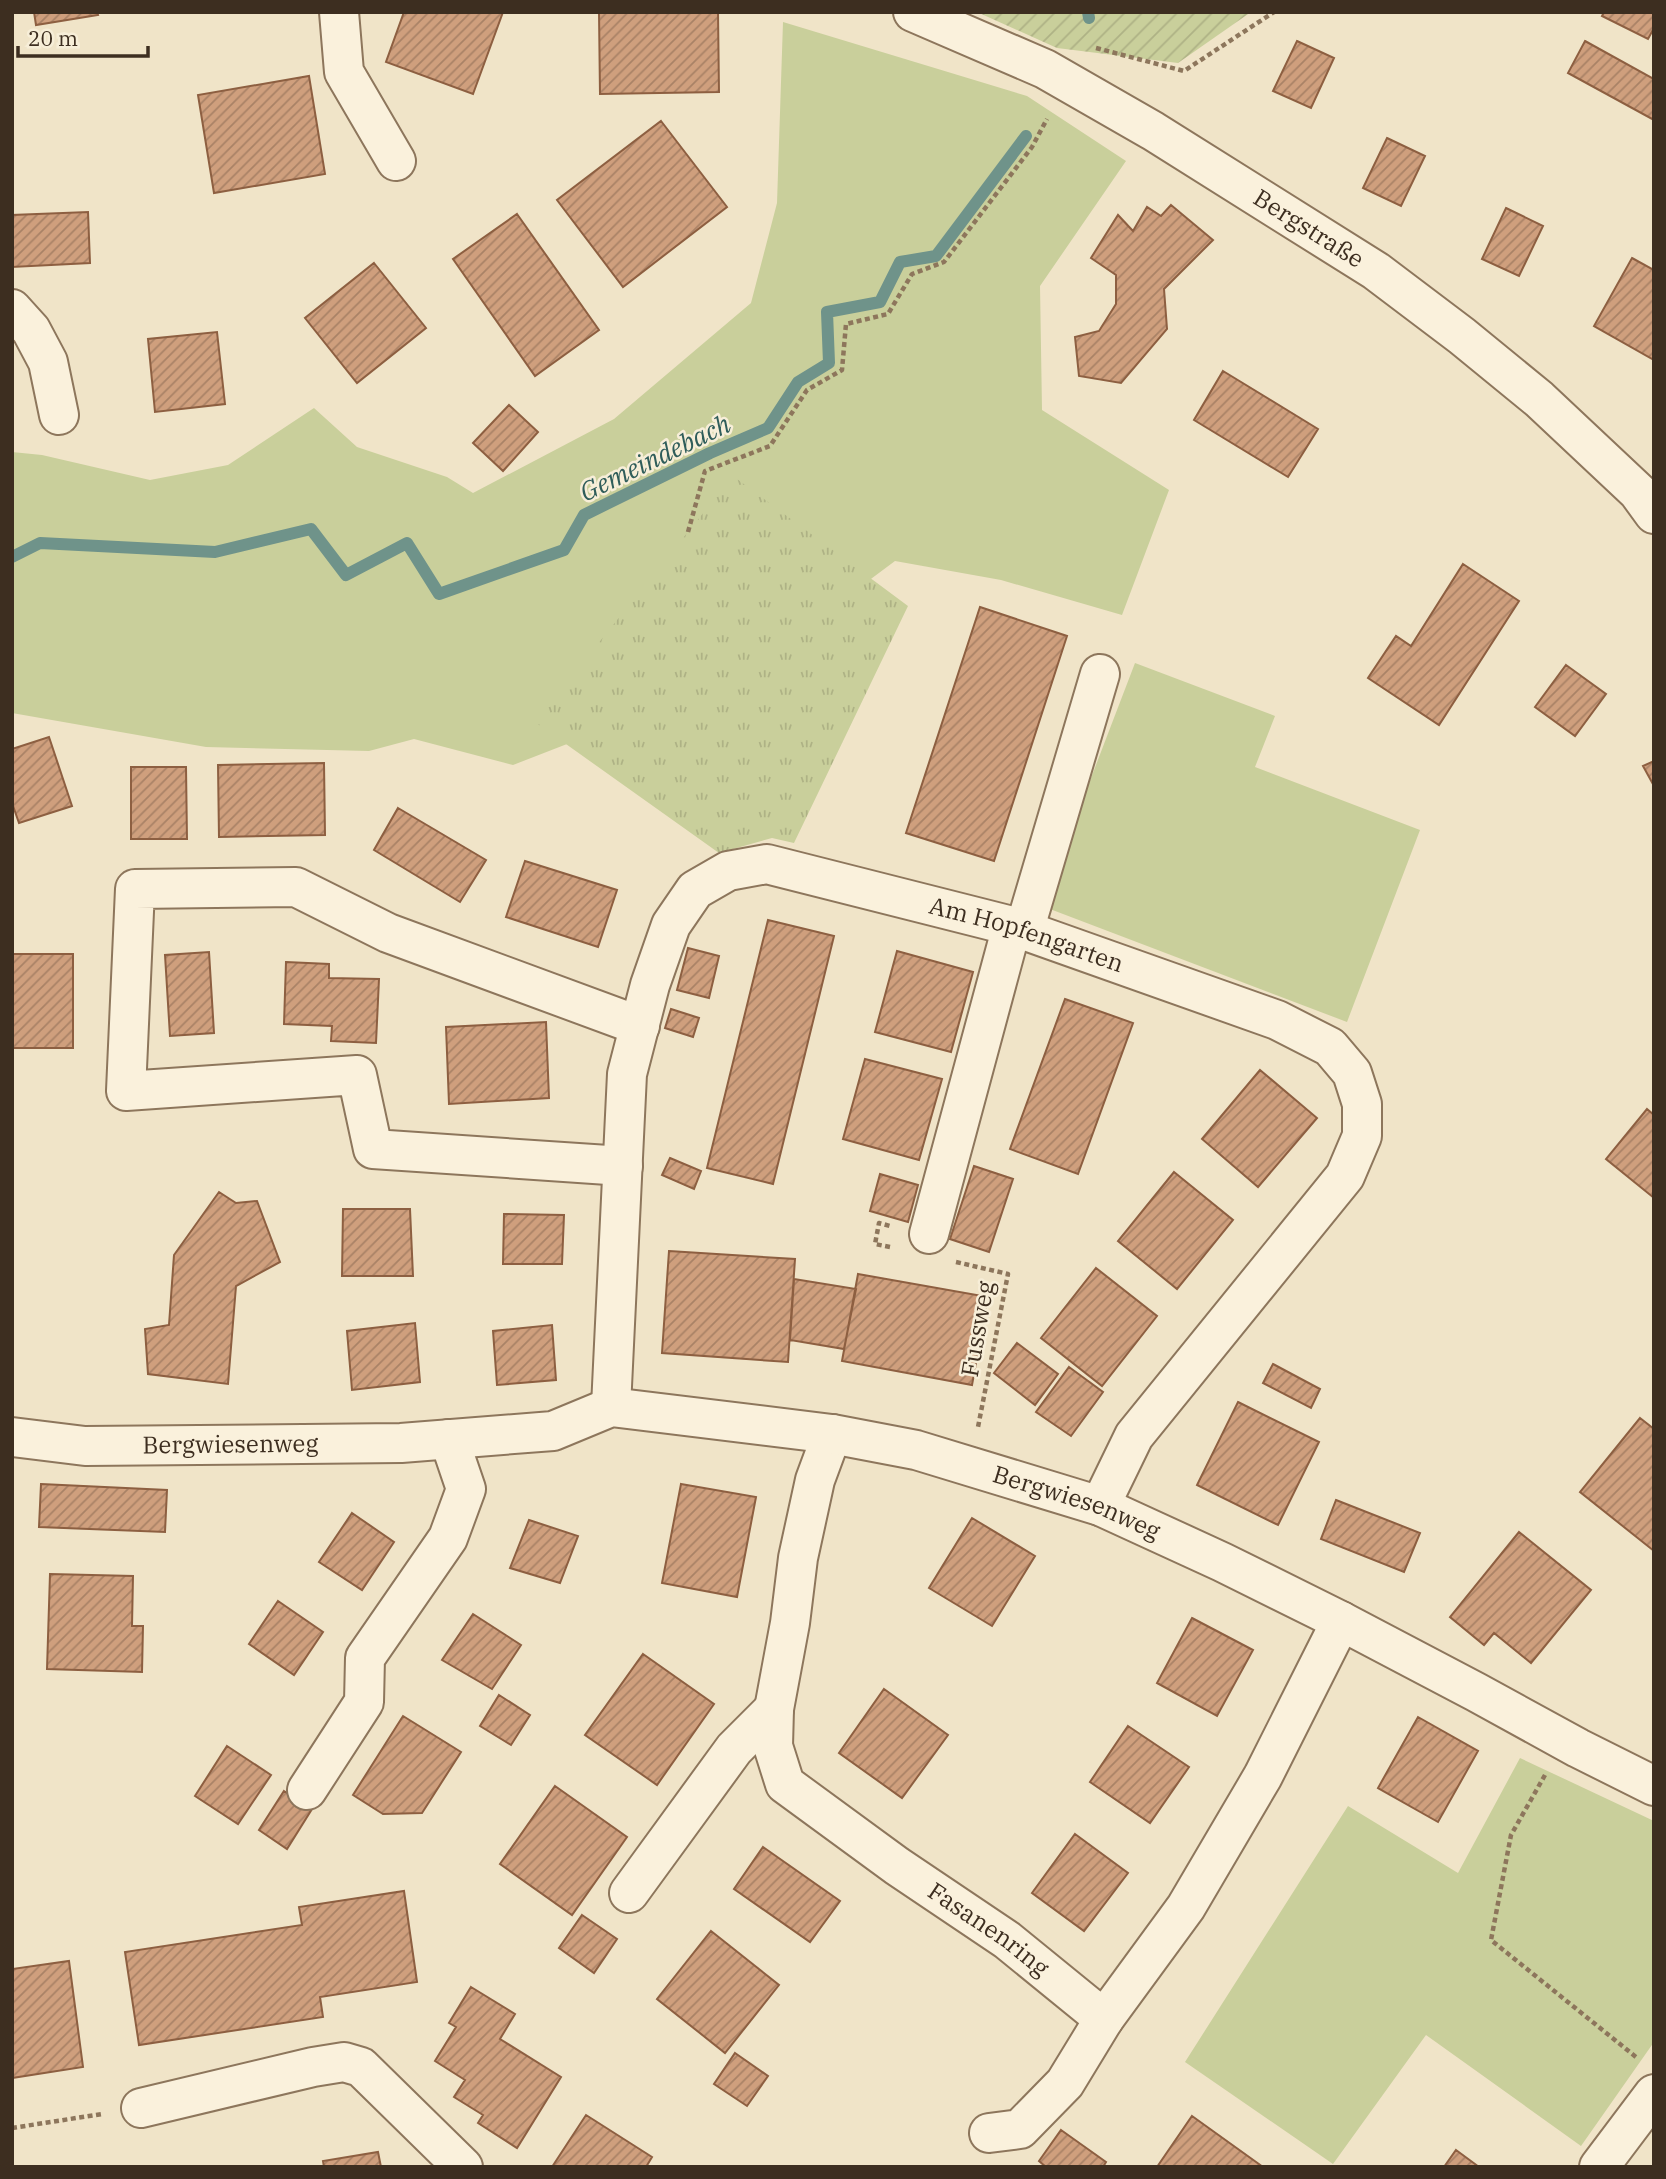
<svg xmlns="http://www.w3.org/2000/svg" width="1666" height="2179" font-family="'IBM Plex Serif',serif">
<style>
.grass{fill:#c9cf9b}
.park{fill:url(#park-tufts)}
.garden{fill:url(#garden-furrows)}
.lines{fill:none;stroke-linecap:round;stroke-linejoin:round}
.stream{stroke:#6f938a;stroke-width:12}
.building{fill:url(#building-hatch);stroke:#8d5f41;stroke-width:2}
.minor-casing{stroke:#8d765c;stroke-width:42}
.path{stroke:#8d765c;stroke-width:4.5;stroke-dasharray:5 3.5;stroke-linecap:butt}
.minor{stroke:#faf1dc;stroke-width:38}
.labels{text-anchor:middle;stroke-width:5;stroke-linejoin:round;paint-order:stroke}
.street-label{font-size:24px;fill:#3d2e20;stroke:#f7eed8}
.water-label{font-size:26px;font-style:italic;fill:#2f5d5a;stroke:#f7eed8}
</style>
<defs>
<pattern id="park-tufts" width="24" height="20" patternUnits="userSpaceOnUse" patternTransform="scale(1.75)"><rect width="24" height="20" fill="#c9cf9b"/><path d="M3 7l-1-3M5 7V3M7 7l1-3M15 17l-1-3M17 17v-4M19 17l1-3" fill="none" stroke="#aeb285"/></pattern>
<pattern id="garden-furrows" width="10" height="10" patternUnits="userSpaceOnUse" patternTransform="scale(1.75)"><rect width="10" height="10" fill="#c9cf9b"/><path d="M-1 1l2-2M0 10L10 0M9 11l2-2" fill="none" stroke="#aeb285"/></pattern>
<pattern id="building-hatch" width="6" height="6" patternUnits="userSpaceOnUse" patternTransform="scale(1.75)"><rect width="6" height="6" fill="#cf9f7d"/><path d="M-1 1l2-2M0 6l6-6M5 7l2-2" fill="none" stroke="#a98266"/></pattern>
</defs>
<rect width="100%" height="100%" fill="#f0e4c8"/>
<path class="grass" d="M 783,22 L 1027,96 L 1126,161 L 1040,286 L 1042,410 L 1169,490 L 1122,615 L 1001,580 L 895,561 L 793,637 L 652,711 L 513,765 L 414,739 L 369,751 L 206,747 L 12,713 L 12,452 L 42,455 L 150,480 L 228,465 L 314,408 L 357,447 L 447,477 L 473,493 L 614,419 L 751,303 L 777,203 Z
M 1135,663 L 1275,716 L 1255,767 L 1420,830 L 1347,1022 L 1042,906 Z
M 1520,1758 L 1654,1821 L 1654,2042 L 1581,2146 L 1426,2035 L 1333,2164 L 1185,2062 L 1348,1806 L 1458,1873 Z"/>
<path class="park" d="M 733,476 L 908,606 L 794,843 L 772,838 L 719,853 L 535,722 Z"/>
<path class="garden" d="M 977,12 L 1251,12 L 1178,63 L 1057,48 Z"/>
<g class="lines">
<path class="stream" d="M 1088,12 L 1089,18
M 12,557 L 40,543 L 215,552 L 311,529 L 346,575 L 407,543 L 439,594 L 564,550 L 584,515 L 710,453 L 768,428 L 798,382 L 829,363 L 827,312 L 880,302 L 900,262 L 936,256 L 1026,136"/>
</g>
<path class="building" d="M 34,12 L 97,12 L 98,15 L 36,25 Z
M 404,12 L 503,12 L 473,94 L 386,62 Z
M 599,12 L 718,12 L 719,92 L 600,94 Z
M 1604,12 L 1654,12 L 1654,28 L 1648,39 L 1602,16 Z
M 1297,41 L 1334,58 L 1311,108 L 1273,91 Z
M 1585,41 L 1654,79 L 1654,120 L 1568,73 Z
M 309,76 L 325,174 L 214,193 L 198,95 Z
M 661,121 L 727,207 L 623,287 L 557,200 Z
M 1387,138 L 1425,156 L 1401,206 L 1363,188 Z
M 1171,205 L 1213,240 L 1164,289 L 1167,329 L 1121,383 L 1079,376 L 1075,337 L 1099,331 L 1116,304 L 1116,275 L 1091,258 L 1118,215 L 1133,231 L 1147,207 L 1161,216 Z
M 1506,208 L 1543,226 L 1519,276 L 1482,259 Z
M 88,212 L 90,263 L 12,267 L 12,215 Z
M 517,214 L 599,330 L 535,376 L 453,259 Z
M 1632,258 L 1654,270 L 1654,360 L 1594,326 Z
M 374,263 L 426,328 L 357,383 L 305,318 Z
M 217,332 L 225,404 L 155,412 L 148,339 Z
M 1223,371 L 1318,429 L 1288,477 L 1194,420 Z
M 509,405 L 538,432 L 503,471 L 473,443 Z
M 1463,564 L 1519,601 L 1439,725 L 1368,678 L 1396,636 L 1411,646 Z
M 980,607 L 1067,636 L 994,861 L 906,833 Z
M 1566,665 L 1606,694 L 1575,736 L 1535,707 Z
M 49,737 L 72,806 L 19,823 L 12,803 L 12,749 Z
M 1654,761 L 1654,786 L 1643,766 Z
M 324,763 L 325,835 L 219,837 L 218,765 Z
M 131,767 L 186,767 L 187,839 L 131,839 Z
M 398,808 L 486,860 L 460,902 L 374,850 Z
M 525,861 L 617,890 L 598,947 L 506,917 Z
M 768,920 L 834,936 L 773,1184 L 707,1168 Z
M 688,948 L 719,956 L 709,998 L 677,990 Z
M 897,951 L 973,972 L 951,1052 L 875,1032 Z
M 209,952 L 214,1033 L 170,1036 L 165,955 Z
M 12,954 L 73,954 L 73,1048 L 12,1048 Z
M 286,962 L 329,964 L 329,978 L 379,979 L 376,1043 L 331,1041 L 332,1026 L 284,1024 Z
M 1065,999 L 1133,1023 L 1078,1174 L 1010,1149 Z
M 671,1009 L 699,1018 L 693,1037 L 665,1028 Z
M 546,1022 L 549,1098 L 449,1104 L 446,1027 Z
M 865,1059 L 942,1079 L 919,1160 L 843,1139 Z
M 1260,1070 L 1317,1118 L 1258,1187 L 1202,1139 Z
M 1647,1109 L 1654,1115 L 1654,1198 L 1606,1159 Z
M 670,1158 L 701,1171 L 694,1189 L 662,1175 Z
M 974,1166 L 1013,1179 L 989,1252 L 950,1239 Z
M 1174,1172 L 1233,1220 L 1177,1289 L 1118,1241 Z
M 880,1174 L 918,1185 L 908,1222 L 870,1211 Z
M 219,1192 L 236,1203 L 257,1201 L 280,1262 L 236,1286 L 228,1384 L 148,1374 L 145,1329 L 169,1325 L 174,1255 Z
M 343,1209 L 410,1209 L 413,1276 L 342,1276 Z
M 504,1214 L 564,1215 L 562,1264 L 503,1264 Z
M 669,1251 L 795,1259 L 788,1362 L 662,1353 Z
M 1096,1268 L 1157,1316 L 1102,1386 L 1041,1338 Z
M 858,1274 L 988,1297 L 972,1385 L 842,1361 Z
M 794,1279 L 856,1289 L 844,1349 L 790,1340 Z
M 415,1323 L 420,1382 L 352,1390 L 347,1331 Z
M 552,1325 L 556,1380 L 497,1385 L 493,1331 Z
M 1017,1343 L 1058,1374 L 1035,1405 L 994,1373 Z
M 1273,1364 L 1320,1389 L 1311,1408 L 1263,1383 Z
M 1069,1367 L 1103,1392 L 1071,1436 L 1036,1412 Z
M 1238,1402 L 1319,1442 L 1278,1525 L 1197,1485 Z
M 1640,1418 L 1654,1429 L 1654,1551 L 1580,1492 Z
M 41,1484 L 167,1490 L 165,1532 L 39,1527 Z
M 681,1484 L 756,1497 L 737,1597 L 662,1583 Z
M 1336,1500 L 1420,1533 L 1404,1572 L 1321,1539 Z
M 352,1513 L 394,1542 L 362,1590 L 319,1562 Z
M 972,1518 L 1035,1556 L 992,1626 L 929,1588 Z
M 529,1520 L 578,1536 L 560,1583 L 510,1568 Z
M 1519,1532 L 1591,1590 L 1531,1663 L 1494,1633 L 1484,1645 L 1450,1617 Z
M 50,1574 L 133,1576 L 132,1626 L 143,1626 L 142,1672 L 47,1669 Z
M 278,1601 L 323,1632 L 294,1675 L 249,1644 Z
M 473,1614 L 521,1645 L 492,1689 L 442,1660 Z
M 1192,1618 L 1253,1650 L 1217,1716 L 1157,1683 Z
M 643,1654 L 714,1704 L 657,1785 L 585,1735 Z
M 884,1689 L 948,1735 L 902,1798 L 839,1753 Z
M 499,1695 L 530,1715 L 511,1745 L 480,1726 Z
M 403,1716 L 461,1752 L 422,1813 L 383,1814 L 353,1795 Z
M 1418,1717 L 1478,1751 L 1438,1822 L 1378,1788 Z
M 1128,1726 L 1189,1767 L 1150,1823 L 1090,1782 Z
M 227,1746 L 271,1775 L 238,1824 L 195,1796 Z
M 555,1786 L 627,1837 L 572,1915 L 500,1864 Z
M 284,1791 L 312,1809 L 287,1849 L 259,1830 Z
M 1075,1834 L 1128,1873 L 1084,1931 L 1032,1893 Z
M 763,1847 L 840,1901 L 810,1942 L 734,1889 Z
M 404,1891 L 417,1982 L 320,1997 L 323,2017 L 139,2045 L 125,1952 L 302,1925 L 299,1907 Z
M 582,1915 L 617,1939 L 594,1973 L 559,1948 Z
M 711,1931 L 779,1985 L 725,2053 L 657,1999 Z
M 69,1961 L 83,2067 L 12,2078 L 12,1969 Z
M 471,1987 L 515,2014 L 500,2039 L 561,2077 L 517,2148 L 478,2123 L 483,2115 L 454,2097 L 465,2080 L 435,2061 L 456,2027 L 449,2023 Z
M 735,2053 L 768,2076 L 747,2106 L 714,2084 Z
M 586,2115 L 652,2157 L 646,2167 L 552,2167 Z
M 1192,2116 L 1263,2167 L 1157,2167 Z
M 1061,2130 L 1106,2162 L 1103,2167 L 1046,2167 L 1039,2161 Z
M 1456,2150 L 1479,2167 L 1444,2167 Z
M 378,2152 L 381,2167 L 324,2167 L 323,2161 Z"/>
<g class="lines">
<defs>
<g id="minor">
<path d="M 339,12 L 344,72 L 396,161"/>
<path id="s1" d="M 913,12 L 1045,69 L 1153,131 L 1376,271 L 1462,336 L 1539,399 L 1638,492 L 1654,514"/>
<path d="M 12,309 L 31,330 L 48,362 L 59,415"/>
<path d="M 1024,931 L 1100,674"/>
<path d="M 623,1166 L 373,1149 L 357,1075 L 126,1091 L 135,889 L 296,887 L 388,933 L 640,1026"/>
<path d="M 929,1234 L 1012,926"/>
<path id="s2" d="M 611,1407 L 627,1074 L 650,985 L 671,925 L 695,890 L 728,871 L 767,864 L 1012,926 L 1277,1020 L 1330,1047 L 1352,1073 L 1362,1104 L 1362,1136 L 1345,1176 L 1134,1436 L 1100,1506"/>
<path id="s3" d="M 832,1434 L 815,1480 L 798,1558 L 790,1623 L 774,1709 L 773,1746 L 785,1784 L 897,1866 L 1007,1940 L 1104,2019 L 1186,1907 L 1263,1776 L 1341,1621"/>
<path id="s4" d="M 12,1437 L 85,1446 L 401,1443 L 553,1431 L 611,1407 L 832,1434 L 916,1450 L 1100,1506 L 1222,1562 L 1341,1621 L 1476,1692 L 1578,1748 L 1654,1786"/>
<path d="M 307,1790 L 364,1702 L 365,1658 L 448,1538 L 466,1489 L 449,1439"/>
<path d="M 629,1893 L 734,1749 L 774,1709"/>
<path d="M 141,2108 L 313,2067 L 344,2062 L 361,2067 L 463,2167"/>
<path d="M 989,2133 L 1020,2129 L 1065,2083 L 1104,2019"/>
<path d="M 1599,2167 L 1654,2094"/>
</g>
</defs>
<use href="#minor" class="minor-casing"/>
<path class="path" d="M 1096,48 L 1184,71 L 1274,12
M 688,532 L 705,471 L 770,446 L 807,390 L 842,370 L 846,324 L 888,314 L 912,274 L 944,262 L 1032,147 L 1047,119
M 890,1247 L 875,1244 L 879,1223 L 890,1226
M 956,1262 L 1008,1274 L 978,1427
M 1545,1775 L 1511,1835 L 1491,1940 L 1636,2057
M 12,2128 L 102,2114"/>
<use href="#minor" class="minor"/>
</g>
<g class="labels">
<g class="street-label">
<text dy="8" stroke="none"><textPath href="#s1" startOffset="452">Bergstraße</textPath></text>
<text dy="8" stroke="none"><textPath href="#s2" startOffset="878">Am Hopfengarten</textPath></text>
<text transform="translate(978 1329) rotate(-80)" y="8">Fussweg</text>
<text dy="8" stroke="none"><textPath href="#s4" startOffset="219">Bergwiesenweg</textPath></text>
<text dy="8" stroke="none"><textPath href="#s4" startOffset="1082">Bergwiesenweg</textPath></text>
<text dy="8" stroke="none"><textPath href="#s3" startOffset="609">Fasanenring</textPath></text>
</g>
<g class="water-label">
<text transform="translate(655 458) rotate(-26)" y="9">Gemeindebach</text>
</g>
</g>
<rect width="1666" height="2179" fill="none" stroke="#3d2e20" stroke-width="28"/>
<path d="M18 46v10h130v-10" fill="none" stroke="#3d2e20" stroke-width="3.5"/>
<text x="28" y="46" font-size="21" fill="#3d2e20" stroke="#f7eed8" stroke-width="5" paint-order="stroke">20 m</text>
</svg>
